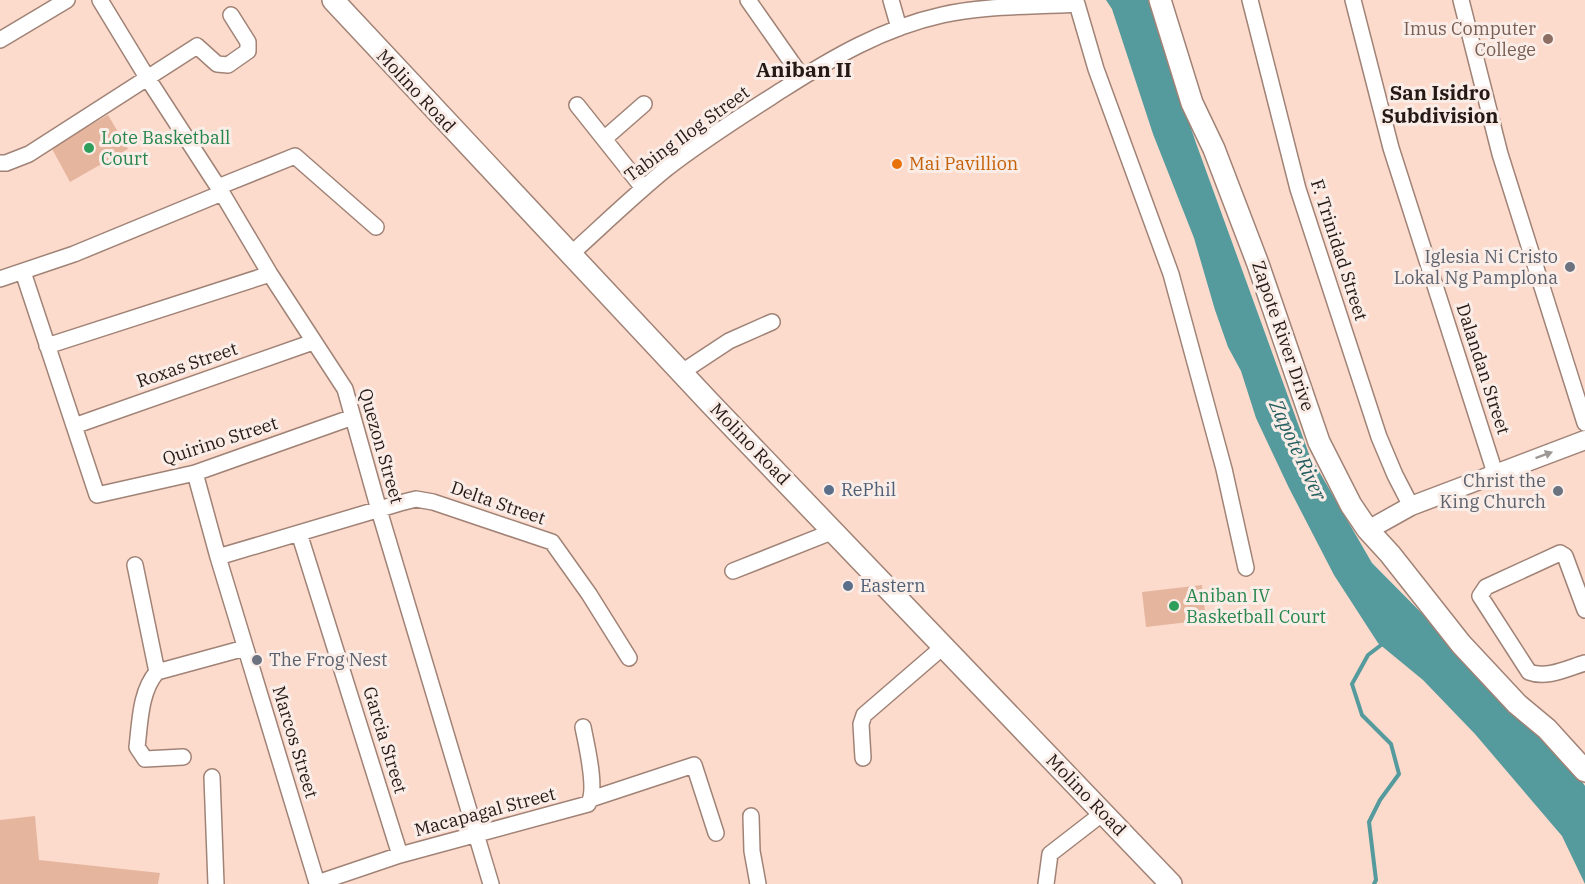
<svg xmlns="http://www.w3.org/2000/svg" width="1585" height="884" font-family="'IBM Plex Serif',serif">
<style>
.green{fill:#e6b59e}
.water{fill:#559a9c}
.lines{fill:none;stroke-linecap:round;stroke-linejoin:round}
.stream{stroke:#559a9c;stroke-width:4}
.minor-casing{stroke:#a08376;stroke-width:18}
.tertiary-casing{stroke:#a08376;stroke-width:21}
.secondary-casing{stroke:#a08376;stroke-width:24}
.minor{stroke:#fff;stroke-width:15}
.tertiary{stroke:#fff;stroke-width:18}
.secondary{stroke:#fff;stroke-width:21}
.oneway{fill:#9c9895}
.education-dot{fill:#8d6e63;stroke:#faede7;stroke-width:2}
.leisure-dot{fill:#2e9e5b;stroke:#faede7;stroke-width:2}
.food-dot{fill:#e8710a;stroke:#faede7;stroke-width:2}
.worship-dot{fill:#6b7280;stroke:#faede7;stroke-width:2}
.service-dot{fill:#5c6f8a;stroke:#faede7;stroke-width:2}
.labels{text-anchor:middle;stroke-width:6;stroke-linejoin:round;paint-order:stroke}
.education-label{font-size:18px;fill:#785e54;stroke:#faede7;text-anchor:end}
.street-label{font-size:18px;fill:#241914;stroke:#faede7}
.leisure-label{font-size:18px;fill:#27864d;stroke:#faede7;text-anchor:start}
.food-label{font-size:18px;fill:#c56008;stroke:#faede7;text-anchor:start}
.worship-label{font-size:18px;fill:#5b616d;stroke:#faede7;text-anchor:end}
.service-label{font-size:18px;fill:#4e5e75;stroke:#faede7;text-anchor:start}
.neighbourhood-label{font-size:20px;font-weight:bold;fill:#241914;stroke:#faede7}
.water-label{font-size:20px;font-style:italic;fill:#245e60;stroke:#faede7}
.quarter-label{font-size:21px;font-weight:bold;fill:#241914;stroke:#faede7}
</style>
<rect width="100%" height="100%" fill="#fcdbcd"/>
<path class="green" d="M 108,115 L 128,149 L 70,182 L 51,147 Z
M 1202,585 L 1206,620 L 1146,627 L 1142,592 Z
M 35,816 L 39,860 L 160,873 L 158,884 L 0,884 L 0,820 Z"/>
<path class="water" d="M 1106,0 L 1148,0 L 1196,143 L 1309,454 L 1372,563 L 1565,758 L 1585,786 L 1585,884 L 1562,836 L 1475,734 L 1423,680 L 1378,643 L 1334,575 L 1289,488 L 1256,418 L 1241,371 L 1228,347 L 1215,310 L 1194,238 L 1153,134 L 1112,9 Z"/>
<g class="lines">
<path class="stream" d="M 1374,884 L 1376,880 L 1369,822 L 1380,800 L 1399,774 L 1391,744 L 1362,715 L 1352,684 L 1368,655 L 1385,642"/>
<defs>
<path id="minor" d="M 100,0 L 148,79 L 222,193 L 270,274 L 345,389 L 379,510 L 491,884
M 748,0 L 802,77
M 891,0 L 899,28
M 1250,0 L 1298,189 L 1379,437 L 1395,475 L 1411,506
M 1353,0 L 1391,148 L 1495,473
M 1461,0 L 1500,154 L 1585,423
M 0,40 L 67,0
M 577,105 L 643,188
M 604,139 L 644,104
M 0,163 L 6,163 L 29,154 L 197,46 L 217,64 L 228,65 L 248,51 L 248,42 L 231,15
M 218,187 L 295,156 L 376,227
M 571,254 C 603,225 633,196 666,169 C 703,140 743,115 782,90 C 832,58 883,28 942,15 C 985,5 1033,7 1077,4 L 1096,69 L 1171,274 L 1224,469 L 1246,568
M 23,272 L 97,495 L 195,473 L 353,417
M 0,279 L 74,254 L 222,193
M 47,346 L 270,274
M 682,372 L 729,341 L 772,322
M 74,426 L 313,342
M 195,473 L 218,557 L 317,883 L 400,855 L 588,804 C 598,791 586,743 583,727
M 299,533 L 400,855
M 218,557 L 400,503 L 416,499 L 433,502 L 552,542 L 589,594 L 629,658
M 135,565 L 157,672 C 140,691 140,723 137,747 L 145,759 L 183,757
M 733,571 L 834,531
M 1585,610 L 1565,556 L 1560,553 L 1486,587 L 1480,596 L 1529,672 C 1547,679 1568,668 1585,663
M 157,672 L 245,648
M 863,758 L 861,724 L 864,715 L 944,646
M 212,777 L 216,884
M 591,799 L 694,765 L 716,833
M 751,816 L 752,851 L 758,884
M 1046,884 L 1050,854 L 1103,813"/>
<path id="tertiary" d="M 1368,530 L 1411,506 L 1585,440"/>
<path id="secondary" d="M 333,0 L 709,402 L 1171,884
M 1160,0 L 1192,103 L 1214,149 L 1258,264 L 1319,442 L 1351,505 L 1368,530 L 1390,554 L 1461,644 L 1517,704 L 1547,729 L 1585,771"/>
</defs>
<use href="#minor" class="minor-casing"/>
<use href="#tertiary" class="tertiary-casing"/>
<use href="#secondary" class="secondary-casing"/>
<use href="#minor" class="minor"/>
<use href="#tertiary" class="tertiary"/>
<use href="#secondary" class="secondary"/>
</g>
<defs><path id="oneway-solid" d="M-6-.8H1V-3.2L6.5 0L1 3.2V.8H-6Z" transform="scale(1.5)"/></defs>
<use class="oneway" href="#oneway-solid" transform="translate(1544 455) rotate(-20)"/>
<circle class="education-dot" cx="1548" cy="39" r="6"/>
<g class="leisure-dot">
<circle cx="89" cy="148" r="6"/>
<circle cx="1174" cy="606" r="6"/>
</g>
<circle class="food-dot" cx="897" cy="164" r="6"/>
<g class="worship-dot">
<circle cx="1570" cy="267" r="6"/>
<circle cx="1558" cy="491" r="6"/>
<circle cx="257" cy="660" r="6"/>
</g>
<g class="service-dot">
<circle cx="829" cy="490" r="6"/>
<circle cx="848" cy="586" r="6"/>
</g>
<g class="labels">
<g class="education-label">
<text x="1536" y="35">Imus Computer<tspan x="1536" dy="21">College</tspan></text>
</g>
<g class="street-label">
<text transform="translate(416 91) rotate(47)" y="6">Molino Road</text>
<text transform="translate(687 134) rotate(-36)" y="6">Tabing Ilog Street</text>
<text transform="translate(1339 250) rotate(72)" y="6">F. Trinidad Street</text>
<text transform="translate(1283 336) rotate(71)" y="6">Zapote River Drive</text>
<text transform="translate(187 365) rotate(-19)" y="6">Roxas Street</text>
<text transform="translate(1483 369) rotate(72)" y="6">Dalandan Street</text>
<text transform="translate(220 441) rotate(-18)" y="6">Quirino Street</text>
<text transform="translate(750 444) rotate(46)" y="6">Molino Road</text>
<text transform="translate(381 446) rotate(74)" y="6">Quezon Street</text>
<text transform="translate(498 503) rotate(19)" y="6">Delta Street</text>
<text transform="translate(385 740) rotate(73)" y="6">Garcia Street</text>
<text transform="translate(295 742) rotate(73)" y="6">Marcos Street</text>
<text transform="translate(1086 795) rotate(46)" y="6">Molino Road</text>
<text transform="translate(485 812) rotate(-15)" y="6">Macapagal Street</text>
</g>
<g class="leisure-label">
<text x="101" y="144">Lote Basketball<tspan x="101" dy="21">Court</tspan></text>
<text x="1186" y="602">Aniban IV<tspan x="1186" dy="21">Basketball Court</tspan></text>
</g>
<g class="food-label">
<text x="909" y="170">Mai Pavillion</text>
</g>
<g class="worship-label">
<text x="1558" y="263">Iglesia Ni Cristo<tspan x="1558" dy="21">Lokal Ng Pamplona</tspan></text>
<text x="1546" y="487">Christ the<tspan x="1546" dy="21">King Church</tspan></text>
<text x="269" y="666" text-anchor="start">The Frog Nest</text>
</g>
<g class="service-label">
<text x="841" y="496">RePhil</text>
<text x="860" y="592">Eastern</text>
</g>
<g class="neighbourhood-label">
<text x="1440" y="100">San Isidro<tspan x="1440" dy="23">Subdivision</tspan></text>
</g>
<g class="water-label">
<text transform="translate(1298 450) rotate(65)" y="7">Zapote River</text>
</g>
<g class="quarter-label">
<text x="804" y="77">Aniban II</text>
</g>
</g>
</svg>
